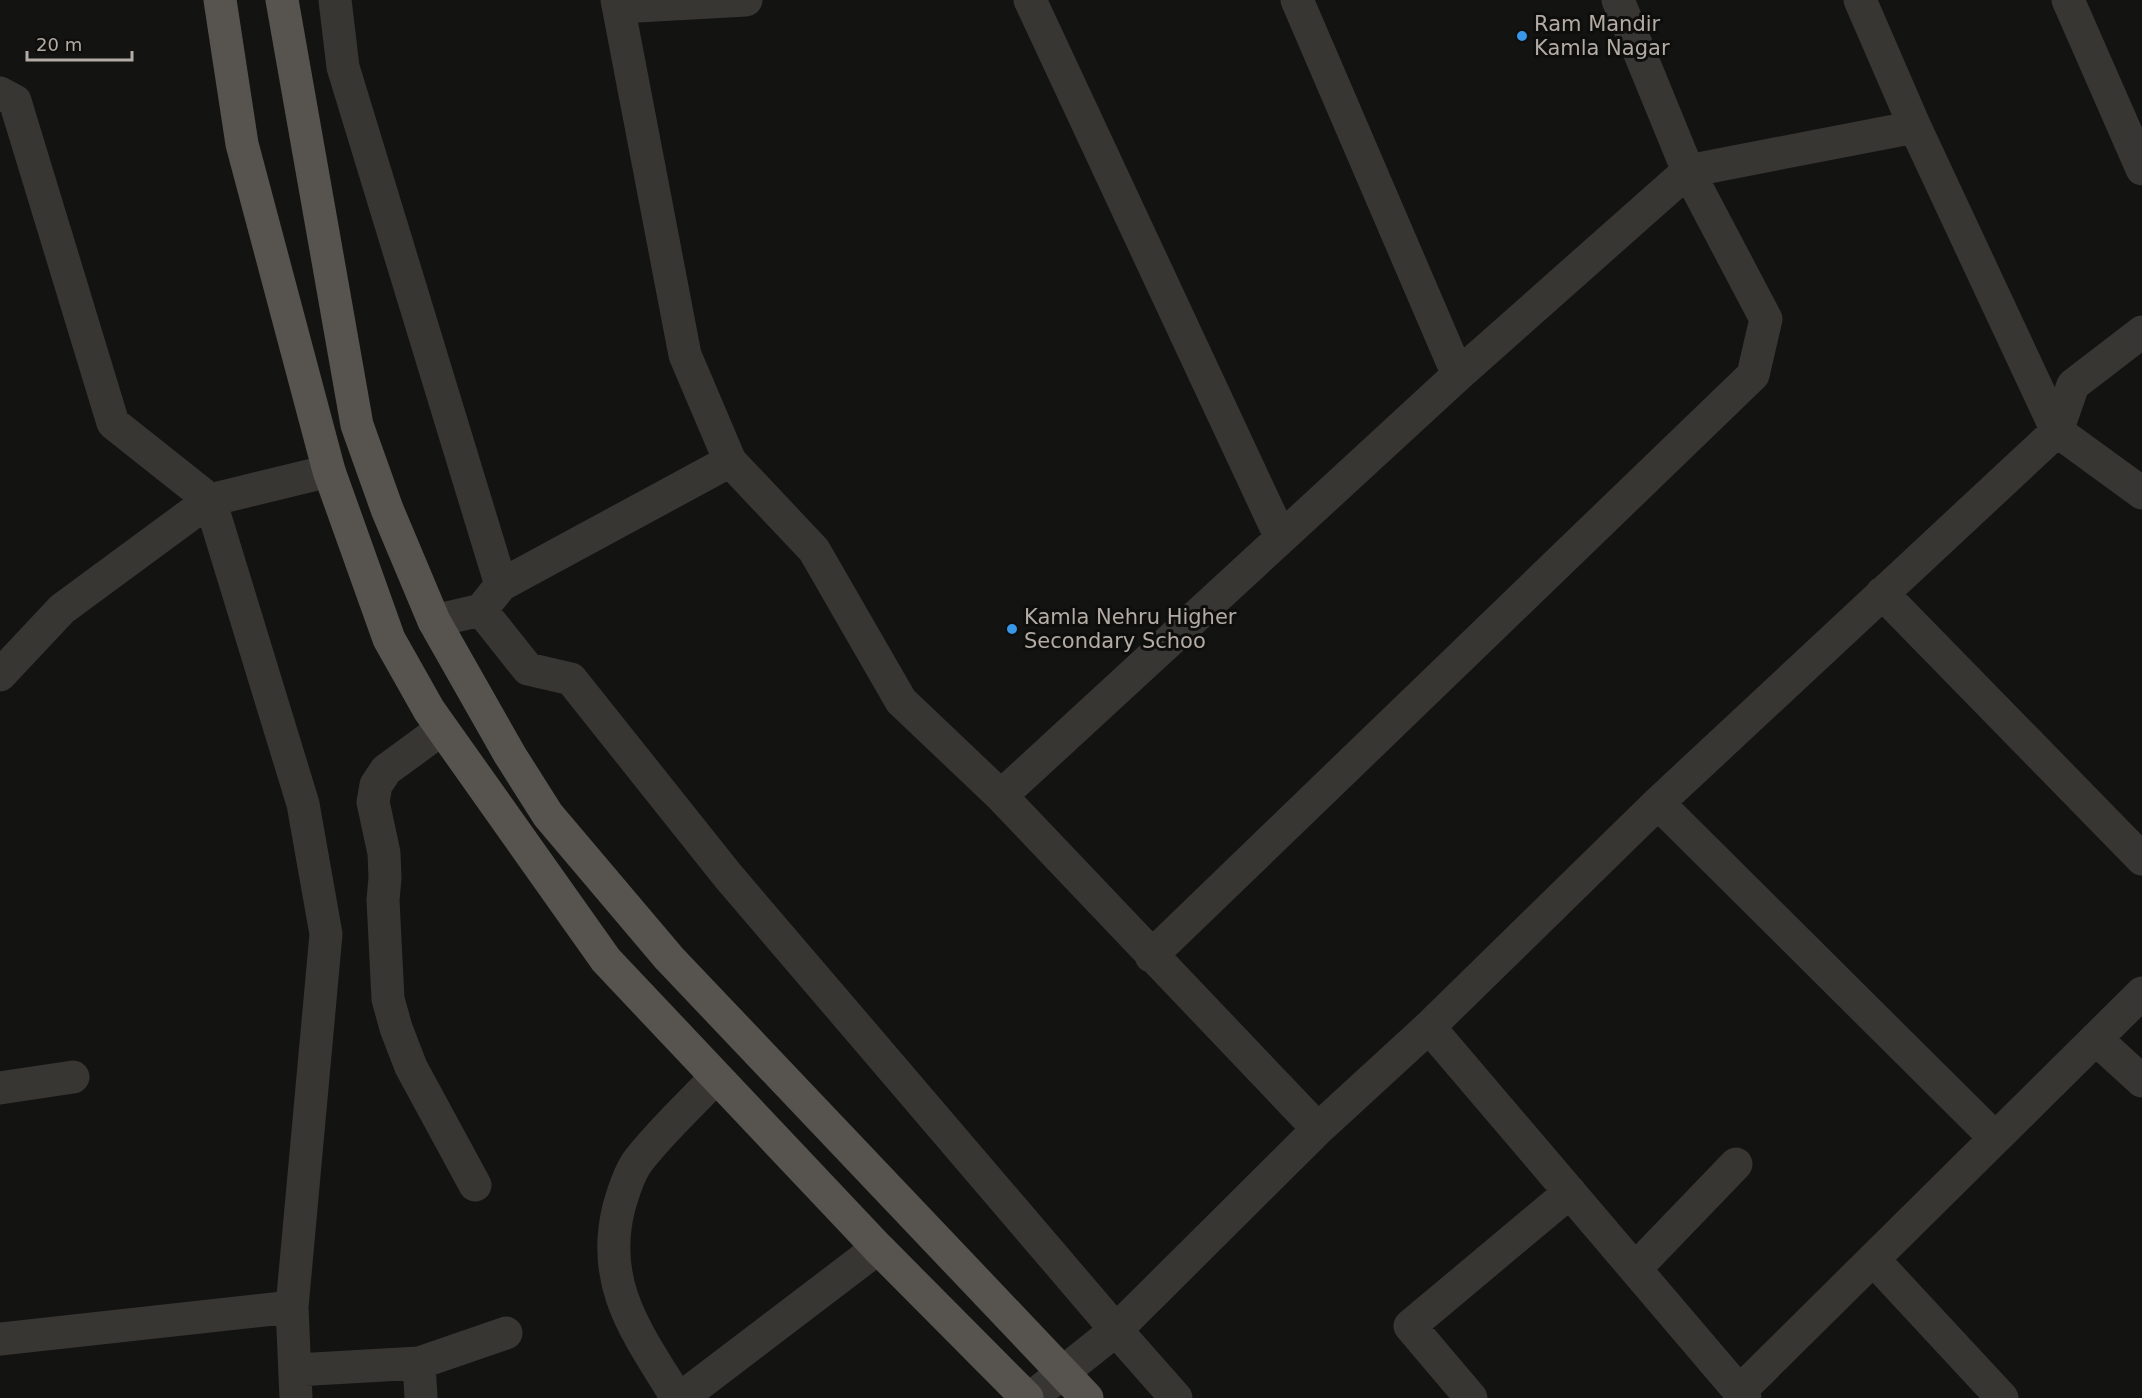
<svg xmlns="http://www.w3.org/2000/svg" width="2142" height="1398" font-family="'DejaVu Sans',sans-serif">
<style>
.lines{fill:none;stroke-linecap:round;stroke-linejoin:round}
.minor{stroke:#383633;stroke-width:33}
.major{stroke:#57544f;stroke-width:33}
.poi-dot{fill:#3897e6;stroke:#0e0e0d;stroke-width:2}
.labels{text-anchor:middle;stroke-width:6;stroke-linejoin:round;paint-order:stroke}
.poi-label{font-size:21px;fill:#b3aba4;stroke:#0e0e0d;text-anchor:start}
</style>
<rect width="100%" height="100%" fill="#131312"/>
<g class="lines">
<path class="minor" d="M 335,0 L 343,67 L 501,585
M 617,0 L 685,355 L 730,461 L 814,550 L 901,701 L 1001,796 L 1318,1129
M 1030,0 L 1281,538
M 1297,0 L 1458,375
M 1860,0 L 1915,127 L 2057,431 L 2142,493
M 2068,0 L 2142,169
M 619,7 L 746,0
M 0,93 L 15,101 L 113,423 L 210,500 L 303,804 L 326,934 L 292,1307 L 296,1398
M 1882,593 L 2142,859
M 481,610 L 528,669 L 571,679 L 728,876 L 1116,1330 L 1176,1398
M 434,621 L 481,610 L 501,585 L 730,461
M 0,675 L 62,609 L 210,500 L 329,471
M 442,729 L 386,770 L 376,785 L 373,802 L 384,853 L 385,878 L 383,900 L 388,999 L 396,1028 L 411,1067 L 475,1185
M 1001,796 L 1458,375 L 1688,171 L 1915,127
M 1658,803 L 1995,1138
M 1151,956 L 1753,375 L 1766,319 L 1688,171 L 1618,0
M 1429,1027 L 1745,1398
M 2096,1039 L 2142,1081
M 0,1088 L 73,1077
M 1873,1259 L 2002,1398
M 1635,1269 L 1736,1164
M 0,1339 L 292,1307
M 419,1363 L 421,1398
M 296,1370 L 419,1363 L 506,1333
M 1739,1392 L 2142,993
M 677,1398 C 639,1335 599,1286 619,1207 C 623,1193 629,1173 638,1161 C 661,1131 690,1105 716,1077
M 681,1398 L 878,1248
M 1031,1398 L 1116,1330 L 1318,1129 L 1429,1027 L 1658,803 L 2057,431 L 2073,385 L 2142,332
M 1471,1398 L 1410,1326 L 1570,1192"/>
<path class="major" d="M 220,0 L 242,144 L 329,471 L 389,639 L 429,710 L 606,960 L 878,1248 L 1027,1398
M 282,0 L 357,425 L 387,509 L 434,621 L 510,755 L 548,815 L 669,958 L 1087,1398"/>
</g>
<g class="poi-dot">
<circle cx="1522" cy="36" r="6"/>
<circle cx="1012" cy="629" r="6"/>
</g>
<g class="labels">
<g class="poi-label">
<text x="1534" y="31">Ram Mandir<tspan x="1534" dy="24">Kamla Nagar</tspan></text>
<text x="1024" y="624">Kamla Nehru Higher<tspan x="1024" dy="24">Secondary Schoo</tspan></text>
</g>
</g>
<path d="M27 51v9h105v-9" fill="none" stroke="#b3aba4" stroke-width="3"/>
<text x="36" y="51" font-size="18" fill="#b3aba4" stroke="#0e0e0d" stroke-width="4.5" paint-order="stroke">20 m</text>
</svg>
